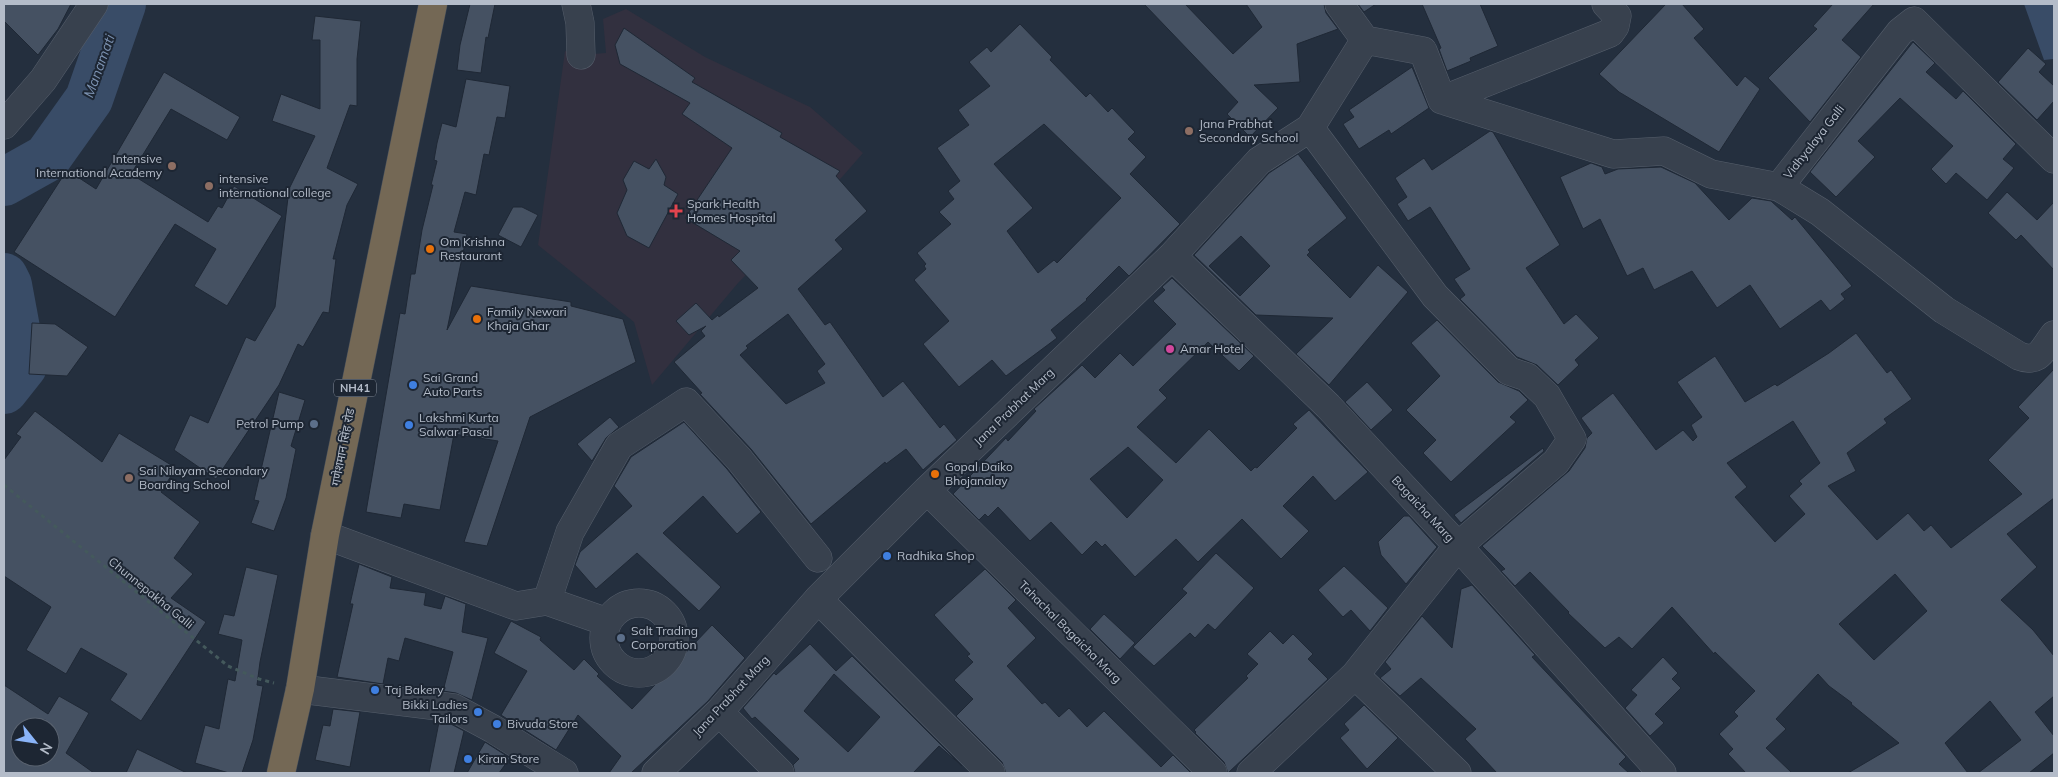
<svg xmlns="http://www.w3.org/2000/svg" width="2058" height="777" font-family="Mulish,'Noto Sans Devanagari',sans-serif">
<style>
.medical{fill:#32303f}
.water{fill:#394c67}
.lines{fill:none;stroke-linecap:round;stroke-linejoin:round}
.river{stroke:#394c67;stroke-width:48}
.building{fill:#455162;stroke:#1f2835;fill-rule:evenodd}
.minor-casing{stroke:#565f6c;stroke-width:29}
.highway-casing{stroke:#434c59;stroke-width:29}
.path{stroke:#44595c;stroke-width:3;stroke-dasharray:4 4;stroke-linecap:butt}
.minor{stroke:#38414e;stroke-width:28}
.highway{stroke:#746855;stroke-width:28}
.education-dot{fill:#8d6e63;stroke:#1d2633;stroke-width:2}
.health-dot{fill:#e0444e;stroke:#1d2633;stroke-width:2}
.food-dot{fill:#e8710a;stroke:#1d2633;stroke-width:2}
.hotel-dot{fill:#d1479c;stroke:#1d2633;stroke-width:2}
.shop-dot{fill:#3f7fe0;stroke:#1d2633;stroke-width:2}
.service-dot{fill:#5c6f8a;stroke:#1d2633;stroke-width:2}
.labels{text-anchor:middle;stroke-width:4;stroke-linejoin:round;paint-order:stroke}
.shield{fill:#1d2633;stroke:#878f9c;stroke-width:1}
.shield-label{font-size:11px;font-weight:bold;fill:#b4bcc9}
.poi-label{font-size:12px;fill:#b4bcc9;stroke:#1d2633;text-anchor:start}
.street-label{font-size:12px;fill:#b4bcc9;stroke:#1d2633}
.water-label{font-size:14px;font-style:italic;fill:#7c92b1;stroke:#1d2633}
</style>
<rect width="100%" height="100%" fill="#242f3e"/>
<path class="medical" d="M 626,9 L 705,57 L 810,107 L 863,153 L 842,177 L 738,283 L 652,385 L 634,322 L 538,245 L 565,51 L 581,55 L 606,53 L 603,19 Z"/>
<path class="water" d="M 2024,4 L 2054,4 L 2054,64 L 2053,59 L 2044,60 Z"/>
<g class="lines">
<path class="river" d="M 4,182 L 47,158 L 89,99 L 122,4
M 4,277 L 8,285 L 23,366 L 4,390"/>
</g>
<path class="building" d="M 4,4 L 71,4 L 58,29 L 38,55 L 4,21 Z
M 470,4 L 495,4 L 488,38 L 486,37 L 481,73 L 457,70 L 460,45 Z
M 1144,4 L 1185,4 L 1233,54 L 1262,27 L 1246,4 L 1324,4 L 1326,13 L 1338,29 L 1297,44 L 1300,82 L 1254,85 L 1278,108 L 1250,137 L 1227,114 L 1238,102 Z
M 1358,4 L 1376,4 L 1364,12 Z
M 1422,4 L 1480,4 L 1498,46 L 1470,58 L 1471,61 L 1447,71 L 1439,49 L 1441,48 Z
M 1666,4 L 1682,4 L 1704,29 L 1694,38 L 1737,86 L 1745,76 L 1760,89 L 1719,152 L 1619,92 L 1599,74 Z
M 1833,4 L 1874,4 L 1842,40 L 1861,57 L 1810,122 L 1768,78 L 1817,29 L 1813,26 Z
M 315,16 L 361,21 L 357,59 L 357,106 L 350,105 L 327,168 L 358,184 L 347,205 L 333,259 L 336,259 L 329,313 L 323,312 L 303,347 L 298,344 L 279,385 L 216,479 L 174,450 L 190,415 L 208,423 L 246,337 L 255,341 L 275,307 L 289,189 L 315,136 L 272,121 L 281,94 L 320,109 L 320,40 L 312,40 Z
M 1020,24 L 1052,57 L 1050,60 L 1086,97 L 1090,93 L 1108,112 L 1112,108 L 1135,132 L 1128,139 L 1146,157 L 1130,174 L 1180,224 L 1129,276 L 1119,266 L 1086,299 L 1087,300 L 1051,330 L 1057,338 L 1006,376 L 992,360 L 959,387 L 923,344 L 949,321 L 914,280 L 926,269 L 924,266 L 926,264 L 917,253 L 951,224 L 939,212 L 954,199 L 948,191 L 960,181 L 937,148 L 969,125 L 958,110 L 990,86 L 969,62 L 987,47 L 991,52 ZM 1044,124 L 1121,198 L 1057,263 L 1054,260 L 1038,273 L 1007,231 L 1033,208 L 994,164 Z
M 624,28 L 695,78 L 692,82 L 782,133 L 780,137 L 840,171 L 836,176 L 867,211 L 835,240 L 843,249 L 798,289 L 825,325 L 830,322 L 883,397 L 903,381 L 940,428 L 944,424 L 957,440 L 923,470 L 906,449 L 886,464 L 885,462 L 811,524 L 751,449 L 700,394 L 702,393 L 674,362 L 705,336 L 701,331 L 706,326 L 689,335 L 676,321 L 696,303 L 712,320 L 718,315 L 719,317 L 758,288 L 731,260 L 740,251 L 685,218 L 732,148 L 682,114 L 690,103 L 620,64 L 615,45 ZM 788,314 L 825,364 L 817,371 L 825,383 L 786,404 L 740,355 L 748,348 L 746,346 Z
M 1913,42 L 1935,63 L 1926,72 L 1956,99 L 1963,91 L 2016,144 L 2003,159 L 2014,168 L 1987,200 L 1956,173 L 1946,184 L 1931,169 L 1953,146 L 1900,98 L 1858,141 L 1875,157 L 1836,197 L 1810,172 Z
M 2028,48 L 2046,64 L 2039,72 L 2054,86 L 2054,101 L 2037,120 L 1998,82 Z
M 1412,67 L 1429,108 L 1391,134 L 1389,130 L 1359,149 L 1343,124 L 1354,117 L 1349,110 Z
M 164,72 L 240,117 L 227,140 L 171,109 L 131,174 L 208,222 L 218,206 L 222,208 L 234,186 L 282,216 L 227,306 L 194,286 L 216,249 L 175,224 L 115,317 L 14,252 L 67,170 L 96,189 Z
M 466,79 L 510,86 L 505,118 L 497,117 L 489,155 L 484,154 L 476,195 L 465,192 L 454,232 L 467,234 L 447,330 L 471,286 L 571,302 L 571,306 L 623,319 L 636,362 L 530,417 L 487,546 L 464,542 L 498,441 L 454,434 L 440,510 L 404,504 L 401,518 L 366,512 L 400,313 L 405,314 L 411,274 L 415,274 L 422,230 L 433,185 L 431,185 L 437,161 L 434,160 L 437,143 L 442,123 L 456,127 Z
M 1490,131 L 1493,132 L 1560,245 L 1526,268 L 1564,324 L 1576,314 L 1599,338 L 1575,360 L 1579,365 L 1558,385 L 1537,365 L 1517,357 L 1460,299 L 1465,295 L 1454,279 L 1470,269 L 1430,207 L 1408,221 L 1397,204 L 1407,197 L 1395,178 L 1424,158 L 1432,170 Z
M 1298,154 L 1347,218 L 1308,250 L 1310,252 L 1307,255 L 1350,298 L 1378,265 L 1408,292 L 1329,385 L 1296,354 L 1333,318 L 1256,315 L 1194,255 L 1269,173 ZM 1241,236 L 1270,266 L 1240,296 L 1209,266 Z
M 656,159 L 666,177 L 664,185 L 678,194 L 649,248 L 627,236 L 617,213 L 627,190 L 623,180 L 634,161 L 649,169 Z
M 1591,163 L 1602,167 L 1605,174 L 1618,169 L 1661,167 L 1695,183 L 1729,220 L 1752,198 L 1771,201 L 1792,220 L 1795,217 L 1852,286 L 1841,294 L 1845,299 L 1830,311 L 1821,300 L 1780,329 L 1750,285 L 1717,308 L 1692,271 L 1654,290 L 1643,268 L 1627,276 L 1600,219 L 1583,229 L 1560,177 Z
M 2007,192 L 2037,220 L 2054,202 L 2054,270 L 2021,235 L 2016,240 L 1988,213 Z
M 513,207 L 522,207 L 538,215 L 521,247 L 498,235 Z
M 1172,278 L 1254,356 L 1239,371 L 1208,342 L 1159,390 L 1167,398 L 1137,427 L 1176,463 L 1209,429 L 1251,471 L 1255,467 L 1257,468 L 1297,428 L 1293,424 L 1309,410 L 1368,472 L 1335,501 L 1313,476 L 1283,506 L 1309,531 L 1281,559 L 1242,519 L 1198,562 L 1176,539 L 1135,577 L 1105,544 L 1102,547 L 1096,541 L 1082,555 L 1051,522 L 1030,541 L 998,507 L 988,517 L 985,514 L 979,520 L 953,494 L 1006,438 L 1008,441 L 1036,411 L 1034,409 L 1082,365 L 1095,378 L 1120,353 L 1133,366 L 1176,324 L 1153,301 L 1165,290 L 1162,287 ZM 1128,447 L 1163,480 L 1127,518 L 1090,479 Z
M 1437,320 L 1498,382 L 1519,391 L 1528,400 L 1510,417 L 1516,422 L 1451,482 L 1423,453 L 1436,440 L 1406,410 L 1440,376 L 1411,343 Z
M 32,323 L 55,324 L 88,347 L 67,376 L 29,374 Z
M 1856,333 L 1887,373 L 1891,370 L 1912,399 L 1884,419 L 1887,423 L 1847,453 L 1856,471 L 1828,486 L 1877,540 L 1908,513 L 1924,531 L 1931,525 L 1951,548 L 2022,494 L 1988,460 L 2029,418 L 2018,407 L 2054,369 L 2054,498 L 2007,534 L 2037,567 L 2001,600 L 2033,630 L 2054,656 L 2054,696 L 2035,712 L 2054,736 L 2054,753 L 2029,773 L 1978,773 L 2021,740 L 1990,701 L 1945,743 L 1968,773 L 1848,773 L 1899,743 L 1851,704 L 1852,703 L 1829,686 L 1818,674 L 1776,719 L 1786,729 L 1766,748 L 1792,773 L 1746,773 L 1728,754 L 1733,749 L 1719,734 L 1738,716 L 1734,712 L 1755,691 L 1715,652 L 1714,654 L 1672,607 L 1632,649 L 1619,637 L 1605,648 L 1568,613 L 1569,612 L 1530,572 L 1515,586 L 1501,571 L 1505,569 L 1482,546 L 1569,471 L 1585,448 L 1587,438 L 1592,433 L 1581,418 L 1613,393 L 1656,450 L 1683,430 L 1693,441 L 1697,437 L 1691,425 L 1702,417 L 1677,382 L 1715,356 L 1745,402 L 1775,384 L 1777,386 L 1829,353 ZM 1793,421 L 1820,463 L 1799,481 L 1802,484 L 1789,496 L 1805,514 L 1775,542 L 1735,497 L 1747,487 L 1727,463 ZM 1895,574 L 1927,611 L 1874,660 L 1839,624 Z
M 1367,382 L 1393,410 L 1371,430 L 1345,402 Z
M 279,392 L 305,400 L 291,446 L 296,449 L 286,498 L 274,531 L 251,523 L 259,501 L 254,500 Z
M 35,411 L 102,462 L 119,433 L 176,468 L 161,492 L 200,522 L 174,558 L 193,574 L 171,598 L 206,622 L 141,721 L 110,700 L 127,674 L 81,648 L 66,674 L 26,650 L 51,607 L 4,576 L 4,460 L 21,437 L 16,434 Z
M 610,417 L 619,427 L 606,438 L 592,461 L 577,444 Z
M 684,422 L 727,469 L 761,512 L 737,534 L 703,496 L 663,533 L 721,587 L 699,611 L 637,553 L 596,589 L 575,565 L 580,552 L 632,506 L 614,486 L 631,457 Z
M 1543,448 L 1544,451 L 1461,523 L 1454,515 Z
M 1404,516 L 1409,516 L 1437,547 L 1406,584 L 1381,555 L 1378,542 Z
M 1216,553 L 1254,588 L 1215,630 L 1208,624 L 1195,638 L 1190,633 L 1154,666 L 1133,647 L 1187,593 L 1182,589 Z
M 359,564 L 392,577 L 390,588 L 426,593 L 424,605 L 441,609 L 445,596 L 466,604 L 462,632 L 488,638 L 472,700 L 456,693 L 443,691 L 453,652 L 405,638 L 399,661 L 388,658 L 383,684 L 337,677 L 353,604 L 350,604 Z
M 1344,566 L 1388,608 L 1370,631 L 1351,610 L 1343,617 L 1318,590 Z
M 246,567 L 278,575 L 260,662 L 257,685 L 263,686 L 253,740 L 242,773 L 229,773 L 195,763 L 205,725 L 219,729 L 228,679 L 235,681 L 242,640 L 218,634 L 224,614 L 234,616 Z
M 985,569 L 1016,600 L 1008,608 L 1036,638 L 1007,666 L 1042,704 L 1045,702 L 1059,717 L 1069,708 L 1087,727 L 1104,711 L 1161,767 L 1173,755 L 1191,773 L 1006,773 L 1002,762 L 956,716 L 973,699 L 954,680 L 973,662 L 967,656 L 970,654 L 934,615 Z
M 1472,585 L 1535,655 L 1532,657 L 1626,757 L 1619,764 L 1629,773 L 1497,773 L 1465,739 L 1476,729 L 1421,678 L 1400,696 L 1380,678 L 1391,669 L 1385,662 L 1422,616 L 1452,648 L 1461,589 Z
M 1104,614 L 1135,643 L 1120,659 L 1090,629 Z
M 511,621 L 541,637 L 540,640 L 574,670 L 584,659 L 599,674 L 597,676 L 632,709 L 712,625 L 745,658 L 708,701 L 631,773 L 609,773 L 621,756 L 578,715 L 556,750 L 501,715 L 527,671 L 494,653 Z
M 1270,631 L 1283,644 L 1293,634 L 1313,654 L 1308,659 L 1328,679 L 1228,773 L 1224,762 L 1195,733 L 1196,732 L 1194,730 L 1248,678 L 1246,676 L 1258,664 L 1247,654 Z
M 810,644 L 836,671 L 852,656 L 962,766 L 939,746 L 913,773 L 795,773 L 793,765 L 799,759 L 755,717 L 752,719 L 743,708 L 774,673 L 776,675 ZM 834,674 L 880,717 L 848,752 L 804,711 Z
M 1663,657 L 1678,673 L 1672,679 L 1681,688 L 1655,714 L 1664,723 L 1650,736 L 1625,708 L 1637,695 L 1631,690 Z
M 4,685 L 48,714 L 59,696 L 89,713 L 66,753 L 94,773 L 4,773 ZM 20,727 L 50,727 L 50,757 L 20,757 Z
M 1364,705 L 1398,738 L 1367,769 L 1340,738 L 1349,730 L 1344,724 Z
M 333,709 L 360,712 L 350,767 L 315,760 L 323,725 L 330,726 Z
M 439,722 L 449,723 L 464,731 L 454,773 L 429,773 Z
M 485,742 L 510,758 L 499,773 L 467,773 Z
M 137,749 L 187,773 L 126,773 Z"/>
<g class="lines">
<defs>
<path id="minor" d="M 576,4 L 580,23 L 581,55
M 1339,4 L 1365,40 L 1423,51 L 1442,100 L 1613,154 L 1664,151 L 1711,174 L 1779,187 L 1900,32 L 1914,21 L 2054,159
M 1442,100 L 1610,33 L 1615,26 L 1617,16 L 1606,4
M 4,125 L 43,80 L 94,4
M 1779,187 L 1820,212 L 1944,310 L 2019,356 C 2039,364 2043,349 2054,335
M 1172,256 L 1328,406 L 1458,546 L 1662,773
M 927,490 L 1213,773
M 325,535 L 516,606 L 547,601 L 570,532 L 619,446 L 686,402 L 739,459 L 818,558
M 818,599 L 991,773
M 547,601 L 607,622
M604 638a35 35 0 1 1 70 0a35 35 0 1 1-70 0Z
M 1355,675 L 1457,773
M 300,689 L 454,708 L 493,729 L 564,773
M 719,712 L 780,773
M 656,773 L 719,712 L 818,599 L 927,490 L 1172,256 L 1259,161 L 1310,128 L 1365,40
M 1251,773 L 1355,675 L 1458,546 L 1556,462 L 1572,439 L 1547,396 L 1527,377 L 1509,371 L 1435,296 L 1310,128"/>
<path id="highway" d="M 281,773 L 300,689 L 325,535 L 433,4"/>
</defs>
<use href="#minor" class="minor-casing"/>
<use href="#highway" class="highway-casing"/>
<path class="path" d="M 4,485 L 228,666 L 259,679 L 274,683"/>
<use href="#minor" class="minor"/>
<use href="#highway" class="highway"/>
</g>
<g class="education-dot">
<circle cx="1189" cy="131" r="5"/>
<circle cx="172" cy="166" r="5"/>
<circle cx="209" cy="186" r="5"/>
<circle cx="129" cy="478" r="5"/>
</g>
<path class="health-dot" d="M673.5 203.5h5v5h5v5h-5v5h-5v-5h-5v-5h5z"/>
<g class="food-dot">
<circle cx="430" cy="249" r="5"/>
<circle cx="477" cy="319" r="5"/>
<circle cx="935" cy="474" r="5"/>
</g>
<circle class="hotel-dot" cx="1170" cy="349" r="5"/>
<g class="shop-dot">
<circle cx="413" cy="385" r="5"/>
<circle cx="409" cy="425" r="5"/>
<circle cx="887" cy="556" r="5"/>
<circle cx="375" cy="690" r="5"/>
<circle cx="478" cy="712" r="5"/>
<circle cx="497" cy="724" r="5"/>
<circle cx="468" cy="759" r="5"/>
</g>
<g class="service-dot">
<circle cx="314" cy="424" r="5"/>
<circle cx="621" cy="638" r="5"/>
</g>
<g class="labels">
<rect class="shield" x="334" y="379.5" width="42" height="17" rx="4"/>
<g class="shield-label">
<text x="355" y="392">NH41</text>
</g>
<g class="poi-label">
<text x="1199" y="128">Jana Prabhat<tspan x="1199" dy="14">Secondary School</tspan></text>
<text x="162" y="163" text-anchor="end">Intensive<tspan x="162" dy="14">International Academy</tspan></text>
<text x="219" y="183">intensive<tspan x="219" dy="14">international college</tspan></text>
<text x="687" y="208">Spark Health<tspan x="687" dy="14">Homes Hospital</tspan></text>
<text x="440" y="246">Om Krishna<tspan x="440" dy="14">Restaurant</tspan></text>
<text x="487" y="316">Family Newari<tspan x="487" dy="14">Khaja Ghar</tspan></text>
<text x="1180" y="353">Amar Hotel</text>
<text x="423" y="382">Sai Grand<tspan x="423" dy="14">Auto Parts</tspan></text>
<text x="419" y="422">Lakshmi Kurta<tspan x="419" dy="14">Salwar Pasal</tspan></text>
<text x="304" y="428" text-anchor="end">Petrol Pump</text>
<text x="945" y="471">Gopal Daiko<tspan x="945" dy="14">Bhojanalay</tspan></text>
<text x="139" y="475">Sai Nilayam Secondary<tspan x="139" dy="14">Boarding School</tspan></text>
<text x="897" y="560">Radhika Shop</text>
<text x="631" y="635">Salt Trading<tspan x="631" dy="14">Corporation</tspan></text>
<text x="385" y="694">Taj Bakery</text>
<text x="468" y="709" text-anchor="end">Bikki Ladies<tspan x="468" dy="14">Tailors</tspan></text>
<text x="507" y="728">Bivuda Store</text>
<text x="478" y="763">Kiran Store</text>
</g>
<g class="street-label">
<text transform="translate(1814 142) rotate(-52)" y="4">Vidhyalaya Galli</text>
<text transform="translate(1014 407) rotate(-44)" y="4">Jana Prabhat Marg</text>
<text transform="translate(343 447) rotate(-79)" y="4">गणेशमान सिंह रोड</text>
<text transform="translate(1423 509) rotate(47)" y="4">Bagaicha Marg</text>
<text transform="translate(151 593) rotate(39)" y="4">Chunnepakha Galli</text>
<text transform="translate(1070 632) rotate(45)" y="4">Tahachal Bagaicha Marg</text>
<text transform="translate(731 696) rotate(-47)" y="4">Jana Prabhat Marg</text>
</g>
<g class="water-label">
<text transform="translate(99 66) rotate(-70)" y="5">Manamati</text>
</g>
</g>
<rect width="2058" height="777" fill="none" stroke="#b4bcc9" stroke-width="10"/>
<g transform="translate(35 742) rotate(120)"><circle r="24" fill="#1d2633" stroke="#59626f"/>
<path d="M0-4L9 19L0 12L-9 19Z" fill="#8ab4f8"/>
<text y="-8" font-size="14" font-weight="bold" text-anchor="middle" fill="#b4bcc9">N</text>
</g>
</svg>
